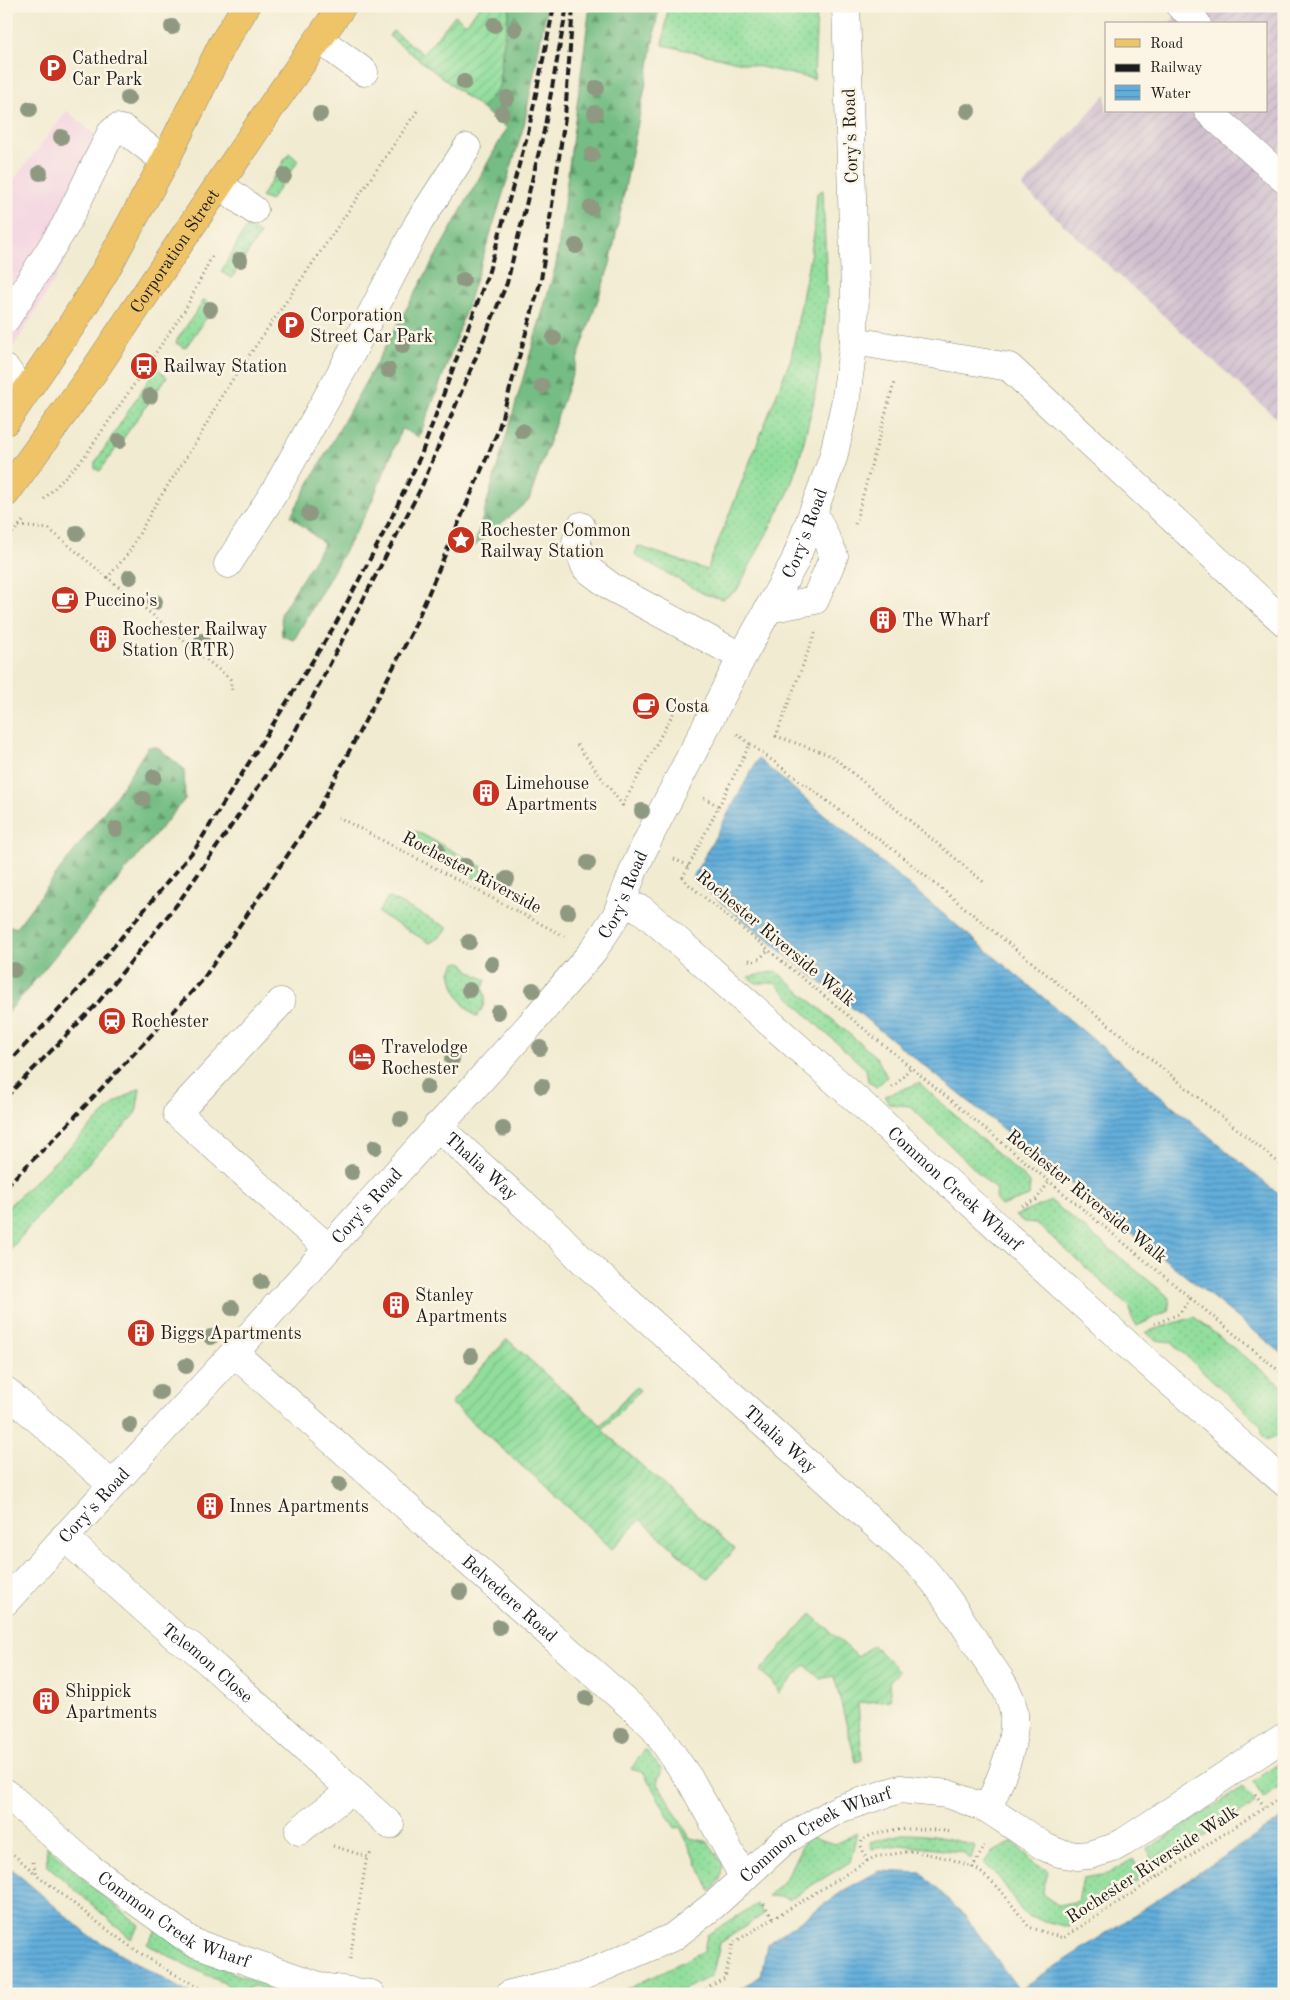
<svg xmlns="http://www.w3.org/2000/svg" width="1290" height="2000" font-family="'Old Standard TT',serif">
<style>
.built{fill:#f2cfe1}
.industrial{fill:url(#industrial-furrows)}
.grass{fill:url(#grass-dots);stroke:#567d5c}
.forest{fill:url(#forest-firs);stroke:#486c50}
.garden{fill:url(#garden-furrows);stroke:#567d5c}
.water{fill:url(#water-rules);stroke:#3f657c}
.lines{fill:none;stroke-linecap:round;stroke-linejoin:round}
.minor-casing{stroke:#868476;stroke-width:29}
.major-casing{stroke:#868476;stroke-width:29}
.path{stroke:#868476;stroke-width:3;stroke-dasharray:1 4;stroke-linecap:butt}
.minor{stroke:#fff;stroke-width:28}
.major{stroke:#efc469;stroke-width:28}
.rail{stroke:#1c1c1c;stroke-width:4;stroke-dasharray:8 4;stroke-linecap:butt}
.tree{fill:#8f9982}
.labels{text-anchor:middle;stroke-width:5;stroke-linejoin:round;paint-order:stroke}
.poi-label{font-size:18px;fill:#1c1c1c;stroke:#fcf5e5;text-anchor:start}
.street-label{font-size:18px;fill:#1c1c1c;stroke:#fcf5e5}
</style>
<defs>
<pattern id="industrial-furrows" width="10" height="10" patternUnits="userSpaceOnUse" patternTransform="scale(1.25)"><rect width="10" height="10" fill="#cfbdcf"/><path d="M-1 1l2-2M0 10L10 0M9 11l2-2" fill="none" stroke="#b1a2b1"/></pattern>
<pattern id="grass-dots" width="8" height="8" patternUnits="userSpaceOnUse" patternTransform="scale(1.25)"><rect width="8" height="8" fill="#91de9c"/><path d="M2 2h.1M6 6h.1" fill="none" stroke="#7cbe86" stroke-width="1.8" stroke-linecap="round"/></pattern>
<pattern id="forest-firs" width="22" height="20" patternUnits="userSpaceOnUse" patternTransform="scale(1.25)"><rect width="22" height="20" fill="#74bd84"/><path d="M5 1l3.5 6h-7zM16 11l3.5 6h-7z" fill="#5e996b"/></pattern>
<pattern id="garden-furrows" width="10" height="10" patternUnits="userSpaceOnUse" patternTransform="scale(1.25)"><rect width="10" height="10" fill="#91de9c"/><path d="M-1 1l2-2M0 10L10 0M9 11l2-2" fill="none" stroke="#7cbe86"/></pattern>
<pattern id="water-rules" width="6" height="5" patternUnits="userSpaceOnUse" patternTransform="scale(1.25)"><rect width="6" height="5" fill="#62aedb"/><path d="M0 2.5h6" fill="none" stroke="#508db1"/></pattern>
</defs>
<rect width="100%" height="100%" fill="#fcf5e5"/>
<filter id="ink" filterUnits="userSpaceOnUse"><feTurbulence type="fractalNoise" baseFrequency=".02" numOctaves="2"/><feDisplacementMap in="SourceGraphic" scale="10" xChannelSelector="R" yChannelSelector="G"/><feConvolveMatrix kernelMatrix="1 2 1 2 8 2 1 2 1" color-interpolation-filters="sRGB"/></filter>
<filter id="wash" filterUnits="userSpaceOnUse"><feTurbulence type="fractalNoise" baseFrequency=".0096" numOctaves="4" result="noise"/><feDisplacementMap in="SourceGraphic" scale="20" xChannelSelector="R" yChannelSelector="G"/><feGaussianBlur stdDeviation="1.12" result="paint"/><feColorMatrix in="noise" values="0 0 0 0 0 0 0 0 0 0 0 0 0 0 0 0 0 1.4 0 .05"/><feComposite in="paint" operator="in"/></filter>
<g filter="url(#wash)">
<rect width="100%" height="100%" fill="#f1ebd1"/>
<path class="built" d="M 67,111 L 116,153 L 54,281 L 6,359 L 6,190 Z"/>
<path class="industrial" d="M 1185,6 L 1284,6 L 1284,425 L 1022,187 L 1106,94 L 1106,111 L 1266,111 L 1266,24 L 1169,24 Z"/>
<path class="grass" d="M 668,6 L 817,6 L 814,79 L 663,45 Z
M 289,153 L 298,161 L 270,201 L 261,197 Z
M 823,190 L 827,297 L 820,365 L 813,404 L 800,457 L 788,493 L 737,590 L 723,599 L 704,594 L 635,555 L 638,546 L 707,570 L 791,358 L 814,235 L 817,193 Z
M 247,226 L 260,234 L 232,278 L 221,272 Z
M 204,300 L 214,307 L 185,348 L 176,343 L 177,340 Z
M 158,369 L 167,377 L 100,471 L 95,469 L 95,463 L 155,370 Z
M 416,831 L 484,868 L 478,880 L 410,842 Z
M 388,897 L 448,928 L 440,937 L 430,943 L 378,913 Z
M 461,962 L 465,964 L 468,970 L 486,980 L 483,989 C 488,1000 483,1007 477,1017 C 461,1007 454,990 451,971 L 456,963 Z
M 776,971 L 877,1058 L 887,1077 L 876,1087 L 868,1081 L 866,1069 L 816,1024 L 775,983 L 756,983 L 748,977 Z
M 919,1083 L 1030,1183 L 1029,1196 L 1001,1206 L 995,1199 L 997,1191 L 910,1106 L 889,1104 L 885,1096 Z
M 140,1088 L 136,1114 L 50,1202 L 6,1255 L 6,1209 L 116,1102 Z
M 1051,1201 L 1170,1298 L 1168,1311 L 1137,1326 L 1131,1316 L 1130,1307 L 1036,1223 L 1025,1222 L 1015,1216 Z
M 1194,1317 L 1284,1388 L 1284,1433 L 1266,1440 L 1263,1437 L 1261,1425 L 1171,1342 L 1155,1340 L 1146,1332 Z
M 645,1749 L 662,1770 L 657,1782 L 690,1838 L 708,1842 L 723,1863 L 720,1880 L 711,1892 L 680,1827 L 675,1828 L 644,1773 L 631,1769 Z
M 1284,1760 L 1284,1784 L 1264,1798 L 1253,1781 Z
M 1243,1787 L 1255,1802 L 1254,1804 L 1159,1865 L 1156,1865 L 1147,1850 Z
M 857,1833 L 850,1862 L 788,1900 L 782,1897 L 768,1896 L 786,1878 L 803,1844 L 811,1837 L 835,1844 Z
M 902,1834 C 930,1834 949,1838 975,1846 L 971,1860 L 962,1852 L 900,1845 L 872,1849 L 870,1842 Z
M 1013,1842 L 1037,1865 L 1048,1871 L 1042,1894 L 1058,1905 L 1078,1901 L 1083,1878 L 1107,1874 L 1133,1859 L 1144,1877 L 1068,1927 L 1029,1917 L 1021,1910 L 1001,1880 L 984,1863 L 991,1853 Z
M 46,1846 L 109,1901 L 140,1925 L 131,1939 L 47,1865 Z
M 757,1904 L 764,1914 L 720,1943 L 712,1976 L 673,1994 L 610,1994 L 632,1987 L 704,1951 L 707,1935 Z
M 157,1929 L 207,1962 L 256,1982 L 304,1994 L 285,1994 L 254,1986 L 240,1991 L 182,1963 L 147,1944 Z"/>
<path class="forest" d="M 510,6 L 547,6 L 524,125 L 517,148 C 487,245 458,342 419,437 L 402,429 L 368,510 L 294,640 L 282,636 L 281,613 L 324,544 L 291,516 L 507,128 L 482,109 L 499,86 L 502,52 Z
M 590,6 L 659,6 L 648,72 L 610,264 L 529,500 L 474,547 L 556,265 Z
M 148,747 L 157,747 L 184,769 L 185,799 L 6,1015 L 6,924 L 16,928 L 116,796 Z"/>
<path class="garden" d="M 480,6 L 510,6 L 502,52 L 499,86 L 482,109 L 389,36 L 393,31 L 423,54 L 455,15 L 466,24 Z
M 507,1339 L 601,1425 L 636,1387 L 640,1390 L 602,1430 L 735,1549 L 707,1579 L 640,1519 L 612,1549 L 569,1508 L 451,1403 Z
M 811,1614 L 858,1657 L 873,1645 L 899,1671 L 889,1682 L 891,1700 L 858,1703 L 862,1760 L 856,1762 L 834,1676 L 820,1679 L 805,1665 L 779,1693 L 773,1682 L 760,1671 Z"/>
<path class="water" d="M 758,759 L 1284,1199 L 1284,1355 L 692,879 Z
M 1284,1817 L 1284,1994 L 730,1994 L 761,1976 L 767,1944 L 846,1889 L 879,1871 L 921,1873 L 966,1917 L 1019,1990 Z
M 6,1864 L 88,1935 L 190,1994 L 6,1994 Z"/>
</g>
<g filter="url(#ink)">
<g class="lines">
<defs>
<g id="minor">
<path d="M 1180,6 L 1189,13 L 1197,24"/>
<path d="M 319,39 L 364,72"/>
<path d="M 1208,111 L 1284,179"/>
<path d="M 220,185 L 254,210"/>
<path d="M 6,319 L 65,226 L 111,133 L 117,128 L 125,130 L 165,161"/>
<path d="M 854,341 L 1009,367 L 1284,622"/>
<path d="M 6,369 L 11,376"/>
<path d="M 581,526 L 576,542 L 586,568 L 613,588 L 742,657"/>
<path d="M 228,564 L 275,491 L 343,369 L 419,222 L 467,148"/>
<path d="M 768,609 L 815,600 L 834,556 L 814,513"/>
<path id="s1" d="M 622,905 L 641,909 L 669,933 L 866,1108 L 1129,1346 L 1284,1482"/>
<path d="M 281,1002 L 177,1113 L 328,1248"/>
<path id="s2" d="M 437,1126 L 559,1236 L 580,1258 L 919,1564 C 944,1591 963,1623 983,1654 C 994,1671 1012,1692 1014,1714 C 1016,1747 1000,1779 988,1809"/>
<path id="s3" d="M 234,1353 L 652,1725 L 692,1783 L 744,1878"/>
<path d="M 6,1391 L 112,1485"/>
<path id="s4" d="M 64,1537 L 177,1638 L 191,1646 L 390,1825"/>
<path id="s5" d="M 6,1601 L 234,1353 L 530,1025 L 593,951 L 616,916 L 635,867 L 653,829 L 742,657 L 795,561 L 833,458 L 845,404 L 854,341 L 855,290 L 846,6"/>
<path id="s6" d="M 6,1793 L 90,1868 L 192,1942 L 322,1987 L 371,1994"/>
<path d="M 299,1831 C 316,1816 335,1805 350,1790"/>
<path id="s7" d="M 510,1994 L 583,1976 L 673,1937 L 714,1905 L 784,1841 L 839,1809 L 900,1789 L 948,1794 L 988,1809 L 1045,1847 L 1059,1853 L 1077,1856 L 1089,1855 L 1113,1848 L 1124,1842 L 1284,1737"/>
</g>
<g id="major">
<path d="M 6,421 L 73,323 L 104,273 L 165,161 L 222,45 L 246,6"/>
<path id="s8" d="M 6,493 L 94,371 L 271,107 L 342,6"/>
</g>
</defs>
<use href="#minor" class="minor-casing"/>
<use href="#major" class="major-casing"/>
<path class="path" d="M 44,499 L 85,456 L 185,310 L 212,256
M 855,524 L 894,383
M 19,526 L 49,529 L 230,679 L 232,691
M 6,541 L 23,521
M 107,578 L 128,554 L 155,505 L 200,436 L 222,395 L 417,111
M 815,633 L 776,736 L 832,756 L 986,884
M 737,734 L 750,744
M 577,745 L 623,806
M 704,798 L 719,806
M 622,806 L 681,699 L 683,700
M 338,817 L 564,936
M 674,859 L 689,866
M 749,960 C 758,963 762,956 768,950
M 892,1087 L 897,1084 L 910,1068
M 1284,1167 L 896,852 L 750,744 L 683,877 L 687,883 L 1284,1375
M 1022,1206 L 1036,1200 L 1049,1182
M 1154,1324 L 1179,1314 L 1191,1298
M 1284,1555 L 1281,1557 L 1284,1560
M 1255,1794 L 1265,1807
M 333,1846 L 368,1857 L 372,1852
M 6,1848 L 36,1874
M 867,1861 L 861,1846 L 862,1840 C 882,1826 927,1828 951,1832
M 33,1862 L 36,1874 C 93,1918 148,1967 216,1994
M 1148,1863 L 1157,1877
M 972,1868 L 985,1846
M 764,1904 L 773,1918
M 350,1959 L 367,1856
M 697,1994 L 725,1978 L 733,1943 L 874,1857 L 913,1851 L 951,1859 L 977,1869 L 999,1888 L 1029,1927 L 1063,1938 L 1284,1795"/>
<use href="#minor" class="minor"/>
<use href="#major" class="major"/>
<path class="rail" d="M 6,1065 L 75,993 L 195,849 L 335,625 L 389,523 L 421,455 L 489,271 L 528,133 L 554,6
M 6,1097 L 96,1005 L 178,903 L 290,741 L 421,488 L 507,283 L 544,131 L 567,6
M 6,1186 L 53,1140 L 201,982 L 317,812 L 412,632 L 498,431 L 541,280 L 565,117 L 573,6"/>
</g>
<g class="tree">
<circle cx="494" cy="25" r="8"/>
<circle cx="172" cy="27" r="8"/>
<circle cx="515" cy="29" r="8"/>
<circle cx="464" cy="82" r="8"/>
<circle cx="597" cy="88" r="8"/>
<circle cx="128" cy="98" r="8"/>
<circle cx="507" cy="98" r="8"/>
<circle cx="30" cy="109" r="8"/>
<circle cx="968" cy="111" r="8"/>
<circle cx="502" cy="113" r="8"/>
<circle cx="595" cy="113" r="8"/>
<circle cx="320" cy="114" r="8"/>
<circle cx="61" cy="137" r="8"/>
<circle cx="592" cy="155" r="8"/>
<circle cx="40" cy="173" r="8"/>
<circle cx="284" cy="176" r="8"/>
<circle cx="591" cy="208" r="8"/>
<circle cx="576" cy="246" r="8"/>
<circle cx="240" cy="260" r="8"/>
<circle cx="463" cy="280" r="8"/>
<circle cx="210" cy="309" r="8"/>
<circle cx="554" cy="338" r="8"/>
<circle cx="403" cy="346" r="8"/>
<circle cx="388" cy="370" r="8"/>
<circle cx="542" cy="386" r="8"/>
<circle cx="150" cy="396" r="8"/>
<circle cx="522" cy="431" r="8"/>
<circle cx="119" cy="441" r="8"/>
<circle cx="309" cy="514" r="8"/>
<circle cx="77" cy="533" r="8"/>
<circle cx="130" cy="577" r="8"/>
<circle cx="155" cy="602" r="8"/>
<circle cx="202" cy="641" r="8"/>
<circle cx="154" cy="777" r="8"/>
<circle cx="143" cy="799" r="8"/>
<circle cx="642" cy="811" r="8"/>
<circle cx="116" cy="829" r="8"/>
<circle cx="437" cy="849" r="8"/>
<circle cx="588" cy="863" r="8"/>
<circle cx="465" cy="866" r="8"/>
<circle cx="507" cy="879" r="8"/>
<circle cx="568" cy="912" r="8"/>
<circle cx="469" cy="942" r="8"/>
<circle cx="492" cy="964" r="8"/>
<circle cx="14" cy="970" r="8"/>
<circle cx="469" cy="990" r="8"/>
<circle cx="533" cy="990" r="8"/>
<circle cx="498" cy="1012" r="8"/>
<circle cx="540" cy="1048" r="8"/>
<circle cx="452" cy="1059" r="8"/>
<circle cx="542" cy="1086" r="8"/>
<circle cx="427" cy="1087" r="8"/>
<circle cx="401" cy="1119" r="8"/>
<circle cx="503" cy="1129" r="8"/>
<circle cx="375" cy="1147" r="8"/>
<circle cx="352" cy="1172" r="8"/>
<circle cx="261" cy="1282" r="8"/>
<circle cx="232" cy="1308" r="8"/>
<circle cx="211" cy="1337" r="8"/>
<circle cx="471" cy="1356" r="8"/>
<circle cx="186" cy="1366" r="8"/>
<circle cx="160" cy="1392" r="8"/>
<circle cx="130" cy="1425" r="8"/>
<circle cx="339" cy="1484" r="8"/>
<circle cx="460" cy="1592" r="8"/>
<circle cx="499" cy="1627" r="8"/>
<circle cx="586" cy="1698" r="8"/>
<circle cx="622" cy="1735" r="8"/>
</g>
</g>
<defs>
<symbol id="parking-disc" viewBox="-11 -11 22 22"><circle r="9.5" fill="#c8321e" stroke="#fcf5e5"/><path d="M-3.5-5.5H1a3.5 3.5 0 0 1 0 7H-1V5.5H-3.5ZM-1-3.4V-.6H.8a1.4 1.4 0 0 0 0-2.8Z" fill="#fff"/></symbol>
<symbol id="bus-disc" viewBox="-11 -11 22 22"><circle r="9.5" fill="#c8321e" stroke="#fcf5e5"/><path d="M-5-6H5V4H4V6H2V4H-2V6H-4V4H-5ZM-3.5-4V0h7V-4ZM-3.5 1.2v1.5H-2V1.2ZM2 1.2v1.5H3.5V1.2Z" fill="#fff"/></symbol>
<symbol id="sight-disc" viewBox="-11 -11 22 22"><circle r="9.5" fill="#c8321e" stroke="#fcf5e5"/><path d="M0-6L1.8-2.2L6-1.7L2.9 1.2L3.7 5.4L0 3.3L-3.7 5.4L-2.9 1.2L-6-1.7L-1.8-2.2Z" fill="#fff"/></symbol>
<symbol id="cafe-disc" viewBox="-11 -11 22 22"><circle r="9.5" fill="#c8321e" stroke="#fcf5e5"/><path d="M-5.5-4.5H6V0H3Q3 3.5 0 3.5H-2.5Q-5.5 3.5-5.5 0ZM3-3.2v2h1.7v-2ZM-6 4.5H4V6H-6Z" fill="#fff"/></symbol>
<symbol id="building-disc" viewBox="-11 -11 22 22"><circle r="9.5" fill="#c8321e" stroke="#fcf5e5"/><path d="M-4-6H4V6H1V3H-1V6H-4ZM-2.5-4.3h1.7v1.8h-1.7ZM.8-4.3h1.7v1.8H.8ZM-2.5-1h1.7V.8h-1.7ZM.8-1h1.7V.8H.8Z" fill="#fff"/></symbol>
<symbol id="station-disc" viewBox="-11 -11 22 22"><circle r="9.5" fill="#c8321e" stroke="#fcf5e5"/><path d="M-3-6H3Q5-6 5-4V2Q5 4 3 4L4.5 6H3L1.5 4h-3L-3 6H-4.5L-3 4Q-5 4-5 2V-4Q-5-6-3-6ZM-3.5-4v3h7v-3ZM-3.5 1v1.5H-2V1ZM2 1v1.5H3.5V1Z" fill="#fff"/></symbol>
<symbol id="hotel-disc" viewBox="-11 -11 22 22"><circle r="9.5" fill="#c8321e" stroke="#fcf5e5"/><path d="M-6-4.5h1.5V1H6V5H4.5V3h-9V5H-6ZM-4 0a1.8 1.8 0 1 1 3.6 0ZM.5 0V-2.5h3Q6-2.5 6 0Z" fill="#fff"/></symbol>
</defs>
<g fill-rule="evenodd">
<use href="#parking-disc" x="37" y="52" width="32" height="32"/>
<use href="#parking-disc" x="275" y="309" width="32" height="32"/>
<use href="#bus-disc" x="128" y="350" width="32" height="32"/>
<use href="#sight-disc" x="445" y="524" width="32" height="32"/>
<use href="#cafe-disc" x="49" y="584" width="32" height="32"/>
<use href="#building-disc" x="867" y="604" width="32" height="32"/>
<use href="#building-disc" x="87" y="623" width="32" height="32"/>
<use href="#cafe-disc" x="630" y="690" width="32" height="32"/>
<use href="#building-disc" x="470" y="777" width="32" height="32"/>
<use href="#station-disc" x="96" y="1005" width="32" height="32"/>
<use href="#hotel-disc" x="346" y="1041" width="32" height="32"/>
<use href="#building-disc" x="380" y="1289" width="32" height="32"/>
<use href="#building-disc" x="125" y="1317" width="32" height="32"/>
<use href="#building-disc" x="194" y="1490" width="32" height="32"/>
<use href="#building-disc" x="30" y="1685" width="32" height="32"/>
</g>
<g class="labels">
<g class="poi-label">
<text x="72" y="64">Cathedral<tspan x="72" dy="21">Car Park</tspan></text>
<text x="310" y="321">Corporation<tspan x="310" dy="21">Street Car Park</tspan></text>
<text x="163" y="372">Railway Station</text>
<text x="480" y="536">Rochester Common<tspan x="480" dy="21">Railway Station</tspan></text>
<text x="84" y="606">Puccino's</text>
<text x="902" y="626">The Wharf</text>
<text x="122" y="635">Rochester Railway<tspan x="122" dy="21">Station (RTR)</tspan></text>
<text x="665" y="712">Costa</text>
<text x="505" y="789">Limehouse<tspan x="505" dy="21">Apartments</tspan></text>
<text x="131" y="1027">Rochester</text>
<text x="381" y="1053">Travelodge<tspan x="381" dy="21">Rochester</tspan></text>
<text x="415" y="1301">Stanley<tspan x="415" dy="21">Apartments</tspan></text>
<text x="160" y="1339">Biggs Apartments</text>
<text x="229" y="1512">Innes Apartments</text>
<text x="65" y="1697">Shippick<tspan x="65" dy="21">Apartments</tspan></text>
</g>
<g class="street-label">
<text transform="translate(850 136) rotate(-92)" y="6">Cory's Road</text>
<text dy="6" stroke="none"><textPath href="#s8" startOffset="295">Corporation Street</textPath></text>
<text dy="6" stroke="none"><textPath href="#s5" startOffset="1345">Cory's Road</textPath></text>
<text transform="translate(472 872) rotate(28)" y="6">Rochester Riverside</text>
<text dy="6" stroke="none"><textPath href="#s5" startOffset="940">Cory's Road</textPath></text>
<text transform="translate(776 938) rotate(40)" y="6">Rochester Riverside Walk</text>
<text dy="6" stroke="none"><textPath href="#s2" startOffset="60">Thalia Way</textPath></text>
<text dy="6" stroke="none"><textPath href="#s1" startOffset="440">Common Creek Wharf</textPath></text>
<text transform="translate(1087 1196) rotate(39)" y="6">Rochester Riverside Walk</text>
<text dy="6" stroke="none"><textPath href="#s5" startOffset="535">Cory's Road</textPath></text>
<text dy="6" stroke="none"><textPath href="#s2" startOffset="465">Thalia Way</textPath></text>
<text dy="6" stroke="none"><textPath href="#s5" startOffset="130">Cory's Road</textPath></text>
<text dy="6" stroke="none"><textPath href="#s3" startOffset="369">Belvedere Road</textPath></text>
<text dy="6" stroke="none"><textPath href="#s4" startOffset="191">Telemon Close</textPath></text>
<text dy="6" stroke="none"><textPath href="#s7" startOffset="351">Common Creek Wharf</textPath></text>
<text transform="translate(1152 1864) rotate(-33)" y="6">Rochester Riverside Walk</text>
<text dy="6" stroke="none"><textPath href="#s6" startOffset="212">Common Creek Wharf</textPath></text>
</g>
</g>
<rect width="1290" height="2000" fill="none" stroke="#fcf5e5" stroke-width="25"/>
<rect x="1105" y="22" width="162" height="90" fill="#fcf5e5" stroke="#a29e95"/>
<rect x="1115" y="39" width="25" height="8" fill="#efc469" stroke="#a29e95"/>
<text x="1150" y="48" font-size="15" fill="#1c1c1c">Road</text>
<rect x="1115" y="64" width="25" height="8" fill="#1c1c1c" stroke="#a29e95"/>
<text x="1150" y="72" font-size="15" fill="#1c1c1c">Railway</text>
<rect x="1115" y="85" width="25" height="15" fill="url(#water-rules)" stroke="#a29e95"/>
<text x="1150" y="98" font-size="15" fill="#1c1c1c">Water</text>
</svg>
